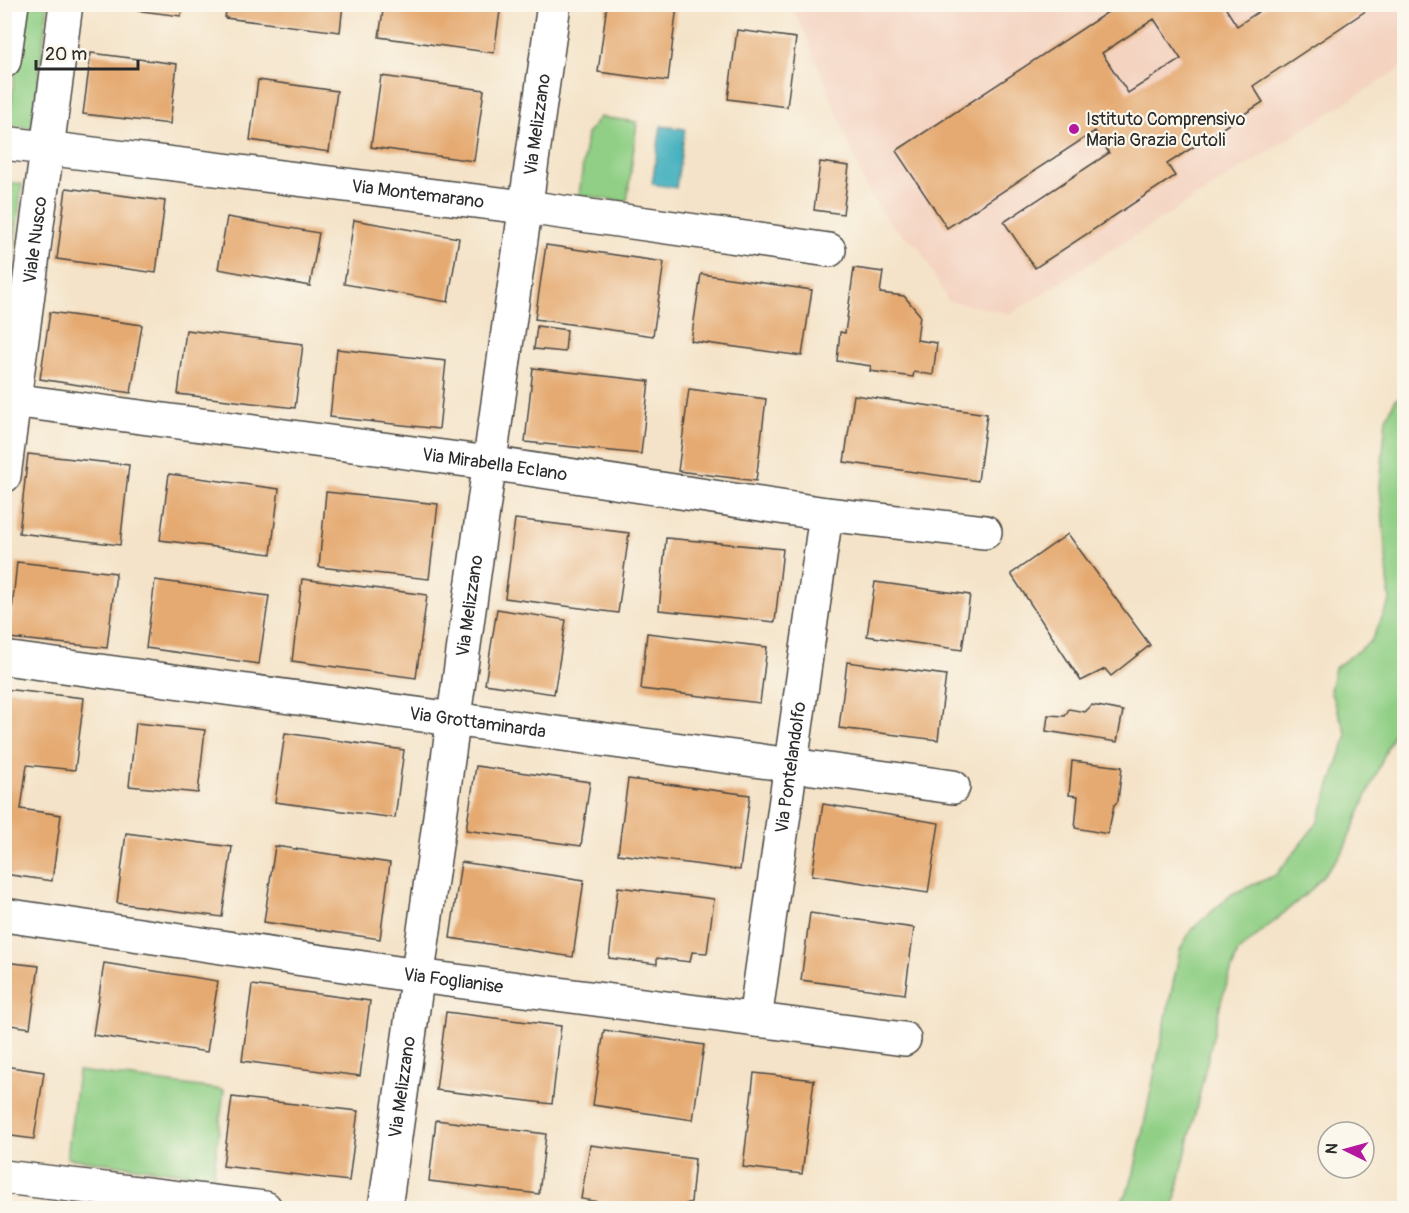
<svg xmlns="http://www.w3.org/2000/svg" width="1409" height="1213" font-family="Pangolin,sans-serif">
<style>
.built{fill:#f4d3c1}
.green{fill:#90cf85;stroke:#5e7d58;stroke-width:1.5}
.water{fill:#40afbd;stroke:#366d74;stroke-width:1.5}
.building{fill:#e5aa72;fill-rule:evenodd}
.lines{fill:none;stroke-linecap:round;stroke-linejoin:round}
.minor-casing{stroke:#494743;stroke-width:36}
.minor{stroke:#fff;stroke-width:33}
.poi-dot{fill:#b5179e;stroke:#fbf7ec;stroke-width:2}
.labels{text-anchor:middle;stroke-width:4.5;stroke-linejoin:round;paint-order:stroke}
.poi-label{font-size:18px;fill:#2b2b2b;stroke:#fbf7ec;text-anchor:start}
.street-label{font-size:18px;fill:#2b2b2b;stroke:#fbf7ec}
</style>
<rect width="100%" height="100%" fill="#fbf7ec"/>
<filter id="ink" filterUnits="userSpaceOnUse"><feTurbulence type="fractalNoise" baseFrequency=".0167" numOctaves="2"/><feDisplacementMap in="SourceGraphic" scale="12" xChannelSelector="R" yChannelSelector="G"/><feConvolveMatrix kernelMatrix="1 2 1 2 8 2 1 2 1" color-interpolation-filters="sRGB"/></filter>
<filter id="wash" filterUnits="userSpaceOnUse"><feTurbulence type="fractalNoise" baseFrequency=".008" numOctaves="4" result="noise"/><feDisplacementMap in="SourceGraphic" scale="24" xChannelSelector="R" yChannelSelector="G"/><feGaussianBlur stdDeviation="1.35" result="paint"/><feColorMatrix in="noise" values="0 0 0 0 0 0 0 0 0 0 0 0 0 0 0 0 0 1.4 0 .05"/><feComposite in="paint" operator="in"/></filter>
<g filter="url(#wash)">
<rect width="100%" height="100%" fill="#f4e3c8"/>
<path class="built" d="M 789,5 L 1404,5 L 1404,66 L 1010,314 L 948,301 L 920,248 L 892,226 L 868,192 L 804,30 Z"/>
<path class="green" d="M 24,5 L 48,5 L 32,128 L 8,125 Z
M 600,117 L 637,122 L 627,202 L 579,195 L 587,134 Z
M 5,182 L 22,184 L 5,320 L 4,182 Z
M 1404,397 L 1404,709 L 1343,851 L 1312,889 L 1238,952 L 1222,998 L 1173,1208 L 1114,1208 L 1126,1195 L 1134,1173 L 1180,950 L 1191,930 L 1232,894 L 1276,875 L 1318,822 L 1347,735 L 1330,691 L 1335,668 L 1371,641 L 1390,601 L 1380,487 L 1386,418 L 1396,399 Z
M 78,1071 L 224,1090 L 213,1177 L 67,1158 Z"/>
<path class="water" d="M 661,126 L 685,129 L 676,188 L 652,184 Z"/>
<g id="blocks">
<path class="building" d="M 227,4 L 343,4 L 340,32 L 225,18 Z
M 384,4 L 501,4 L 494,53 L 379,37 Z
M 607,4 L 677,5 L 668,81 L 598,72 Z
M 1120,4 L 1223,4 L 1237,26 L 1270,4 L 1376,4 L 1253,86 L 1263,102 L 1167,164 L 1175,176 L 1035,268 L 1004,222 L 1109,153 L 1095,131 L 947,228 L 896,151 ZM 1154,19 L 1181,59 L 1128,93 L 1102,53 Z
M 93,5 L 183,5 L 181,16 Z
M 737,30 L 796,38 L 787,107 L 728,99 Z
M 91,53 L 177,64 L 170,124 L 83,114 Z
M 381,76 L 484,90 L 474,161 L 371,147 Z
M 258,80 L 337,91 L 329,152 L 250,140 Z
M 820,162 L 849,166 L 843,214 L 814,210 Z
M 66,188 L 165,201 L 156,273 L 57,259 Z
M 227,217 L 319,233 L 310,286 L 218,269 Z
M 354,220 L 459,238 L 448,302 L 344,284 Z
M 546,245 L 664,262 L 653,336 L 535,319 Z
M 854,268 L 883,272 L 880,293 L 904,296 L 920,315 L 917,340 L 937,343 L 933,375 L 914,372 L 913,377 L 870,371 L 871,366 L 837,361 L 840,332 L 845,333 Z
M 701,274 L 812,290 L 802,356 L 691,341 Z
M 50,312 L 142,325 L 131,393 L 40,379 Z
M 537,326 L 567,330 L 565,352 L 534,349 Z
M 186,330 L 303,344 L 295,408 L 178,394 Z
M 337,349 L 446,361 L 439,429 L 330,417 Z
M 533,368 L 649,381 L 641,454 L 525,442 Z
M 689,389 L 766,399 L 756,481 L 678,471 Z
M 854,395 L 987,414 L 978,481 L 844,462 Z
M 28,454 L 129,465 L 120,545 L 19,533 Z
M 169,474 L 279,489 L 271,554 L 160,540 Z
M 326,492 L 438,504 L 429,579 L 319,567 Z
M 515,519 L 629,533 L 618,613 L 505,598 Z
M 1068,534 L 1150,645 L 1111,676 L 1105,669 L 1081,681 L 1011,574 Z
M 666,538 L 783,549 L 775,622 L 659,610 Z
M 17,562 L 116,573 L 107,648 L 9,638 Z
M 302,579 L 427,595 L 416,678 L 292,661 Z
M 155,580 L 269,596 L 259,664 L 146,648 Z
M 875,582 L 970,595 L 962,650 L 867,636 Z
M 497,609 L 566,620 L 554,694 L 485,684 Z
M 647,633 L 767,647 L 760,703 L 641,689 Z
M 847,662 L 946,675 L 938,740 L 839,728 Z
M 4,689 L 84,698 L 75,770 L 27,765 L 21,809 L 61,815 L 52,881 L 4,874 Z
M 1092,705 L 1123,711 L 1117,742 L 1046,731 L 1048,715 L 1065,716 L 1069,709 L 1085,712 Z
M 136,723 L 205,730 L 198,793 L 129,786 Z
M 285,733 L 404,750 L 395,818 L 275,802 Z
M 1072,761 L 1122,767 L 1118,801 L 1114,805 L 1108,834 L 1075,828 L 1078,796 L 1069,795 Z
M 476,766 L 590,782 L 581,846 L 466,830 Z
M 628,779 L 750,795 L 740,870 L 618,854 Z
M 823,804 L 939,823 L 928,893 L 812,875 Z
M 126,833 L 232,847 L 222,917 L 117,903 Z
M 275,846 L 390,863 L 380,939 L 264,922 Z
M 461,862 L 584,880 L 573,957 L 450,938 Z
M 618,887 L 714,899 L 707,953 L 692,952 L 690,962 L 657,958 L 657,964 L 609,958 Z
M 810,913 L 914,928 L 905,994 L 801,980 Z
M 4,962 L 39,966 L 30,1028 L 4,1024 Z
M 104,963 L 218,981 L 207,1052 L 93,1035 Z
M 252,985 L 370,1001 L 360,1076 L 242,1061 Z
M 446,1012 L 561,1026 L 552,1104 L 436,1090 Z
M 604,1030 L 704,1045 L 693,1120 L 593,1105 Z
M 4,1066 L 44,1072 L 34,1139 L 4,1135 Z
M 754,1073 L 814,1080 L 802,1174 L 743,1167 Z
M 232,1097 L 358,1111 L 349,1181 L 223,1166 Z
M 436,1120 L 546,1134 L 539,1194 L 429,1181 Z
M 590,1145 L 695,1159 L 691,1202 L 676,1208 L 637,1208 L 581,1199 Z"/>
</g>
</g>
<g filter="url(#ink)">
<use href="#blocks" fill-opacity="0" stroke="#494743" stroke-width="1.5"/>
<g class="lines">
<defs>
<g id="minor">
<path d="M 4,61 L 12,4"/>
<path id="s1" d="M 4,143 L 533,208 L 829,250"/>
<path id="s2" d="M 4,399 L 489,463 L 826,514 L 985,532"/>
<path id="s3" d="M 4,476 L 66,4"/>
<path id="s4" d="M 4,658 L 953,787"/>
<path id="s5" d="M 4,915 L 418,976 L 904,1039"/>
<path id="s6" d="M 755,1020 L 826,514"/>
<path d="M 4,1177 L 265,1208"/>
<path id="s7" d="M 385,1208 L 554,4"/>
</g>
</defs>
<use href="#minor" class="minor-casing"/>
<use href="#minor" class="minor"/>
</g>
</g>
<circle class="poi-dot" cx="1074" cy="129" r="6"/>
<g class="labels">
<g class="poi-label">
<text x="1086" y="125">Istituto Comprensivo<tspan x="1086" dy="21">Maria Grazia Cutoli</tspan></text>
</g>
<g class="street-label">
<text dy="6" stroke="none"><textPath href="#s7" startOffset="1094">Via Melizzano</textPath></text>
<text dy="6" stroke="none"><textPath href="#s1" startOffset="417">Via Montemarano</textPath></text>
<text dy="6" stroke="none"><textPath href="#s3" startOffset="238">Viale Nusco</textPath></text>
<text dy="6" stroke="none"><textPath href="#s2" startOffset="495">Via Mirabella Eclano</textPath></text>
<text dy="6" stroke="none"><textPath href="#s7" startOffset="608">Via Melizzano</textPath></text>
<text dy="6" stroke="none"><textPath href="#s4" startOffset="478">Via Grottaminarda</textPath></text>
<text dy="6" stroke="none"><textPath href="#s6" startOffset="255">Via Pontelandolfo</textPath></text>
<text dy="6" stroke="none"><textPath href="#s5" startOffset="454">Via Foglianise</textPath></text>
<text dy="6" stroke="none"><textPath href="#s7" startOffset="122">Via Melizzano</textPath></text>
</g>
</g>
<rect width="1409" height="1213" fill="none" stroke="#fbf7ec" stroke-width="24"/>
<g transform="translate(1346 1150) rotate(275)"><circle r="28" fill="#fbf7ec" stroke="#a8a59f" stroke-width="1.5"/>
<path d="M0-4.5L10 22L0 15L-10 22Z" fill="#b5179e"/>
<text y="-9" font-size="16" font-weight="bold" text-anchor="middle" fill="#2b2b2b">N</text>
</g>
<path d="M36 60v9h102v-9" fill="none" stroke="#2b2b2b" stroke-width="3"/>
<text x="45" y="60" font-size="18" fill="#2b2b2b" stroke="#fbf7ec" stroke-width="4.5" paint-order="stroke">20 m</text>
</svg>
